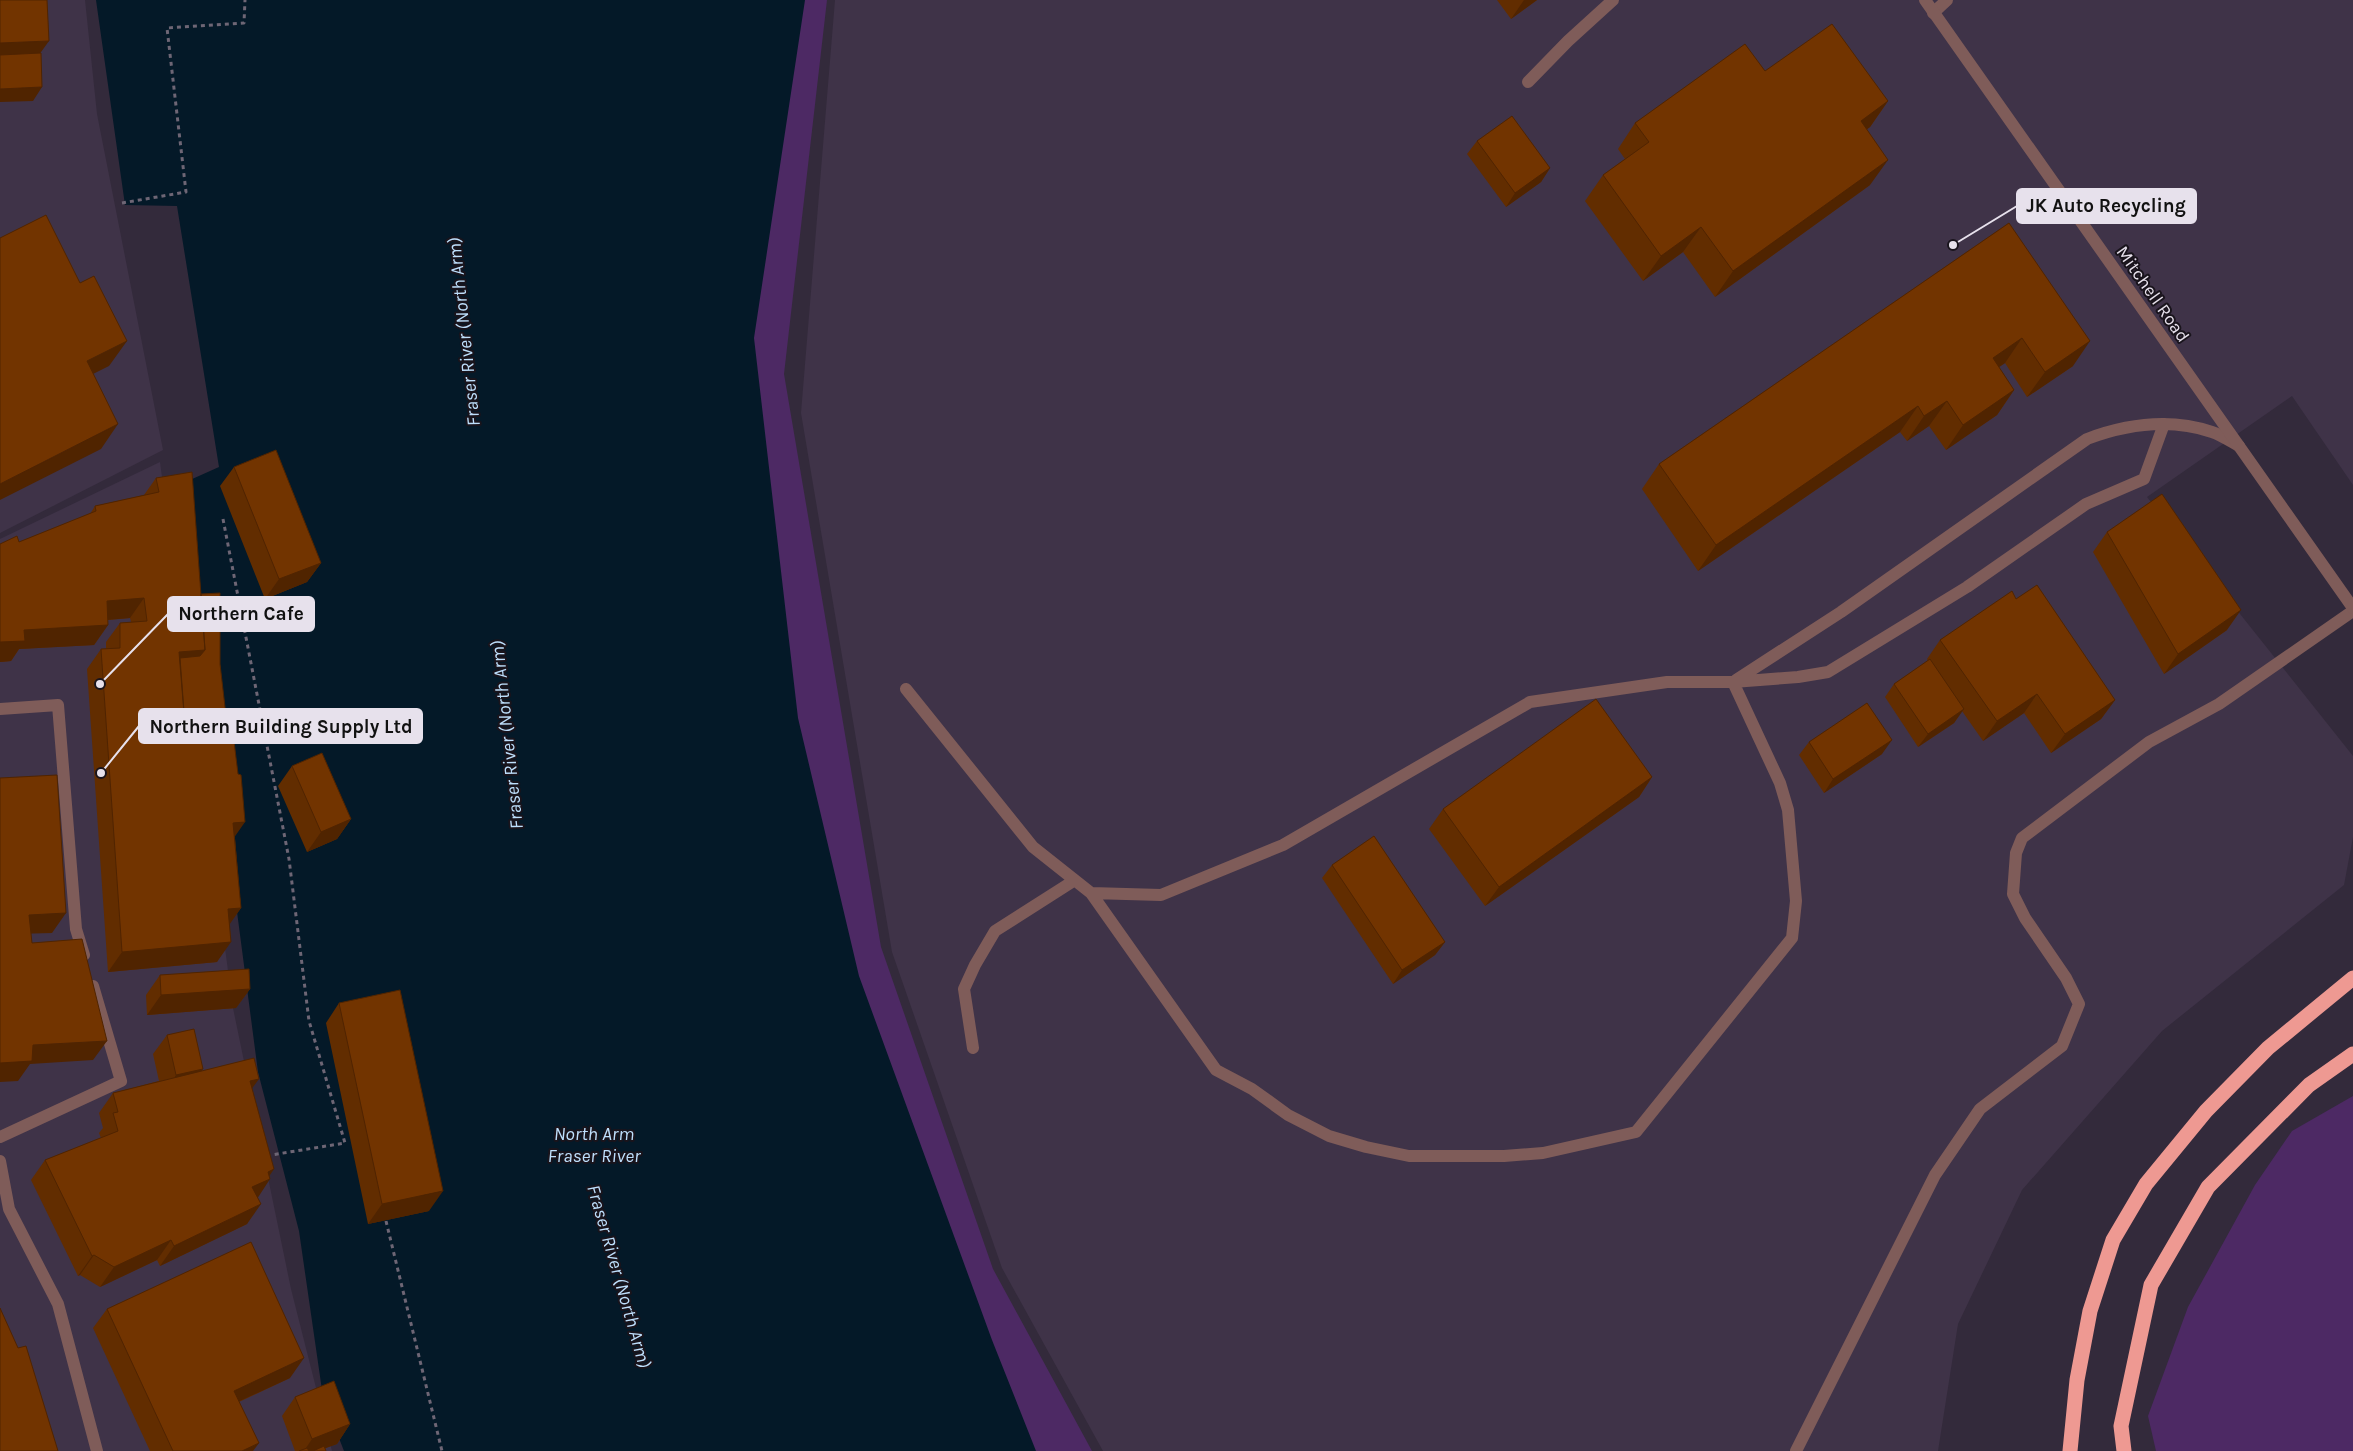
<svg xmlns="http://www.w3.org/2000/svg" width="2353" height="1451" font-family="Karla,sans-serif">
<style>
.built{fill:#3f3348}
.green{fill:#4d2964}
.water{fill:#041928}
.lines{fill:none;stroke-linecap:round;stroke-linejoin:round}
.path{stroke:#6e6675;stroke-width:3;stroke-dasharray:4 4;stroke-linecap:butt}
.service{stroke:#7f5c59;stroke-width:12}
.minor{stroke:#7f5c59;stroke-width:12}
.motorway{stroke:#ee9992;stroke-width:15}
.wall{fill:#622d00}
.shaded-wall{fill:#502400}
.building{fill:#723400;stroke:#502400}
.labels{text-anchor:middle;stroke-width:4;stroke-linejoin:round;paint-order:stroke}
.street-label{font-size:18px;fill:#e7e1ec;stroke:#19141c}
.water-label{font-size:19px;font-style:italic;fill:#bedffc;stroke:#19141c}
.leader{fill:none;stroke:#e7e1ec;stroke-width:2}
.callout-dot{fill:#e7e1ec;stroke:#19141c;stroke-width:2}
.callout{fill:#e7e1ec;stroke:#e7e1ec;stroke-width:2}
.callout-label{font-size:19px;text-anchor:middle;font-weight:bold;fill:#111}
</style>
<rect width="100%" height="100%" fill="#332a3b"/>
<path class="built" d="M 0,0 L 85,0 L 97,114 L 163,450 L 0,533 Z
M 835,0 L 2353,0 L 2353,485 L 2292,396 L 2147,497 L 2353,756 L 2353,837 L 2344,885 L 2162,1031 L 2022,1190 L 1958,1324 L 1938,1451 L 1103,1451 L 1002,1268 L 892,952 L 801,413 Z
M 160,462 L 233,1008 L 291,1289 L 332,1451 L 0,1451 L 0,539 Z"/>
<path class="green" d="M 697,0 L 827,0 L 784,374 L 881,947 L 993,1269 L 1092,1451 L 971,1451 L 825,1032 Z
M 2353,1096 L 2353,1451 L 2156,1451 L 2148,1416 L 2188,1307 L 2255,1185 L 2292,1131 Z"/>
<path class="water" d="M 96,0 L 805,0 L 754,338 L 798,718 L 859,976 L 992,1340 L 1036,1451 L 344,1451 L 323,1397 L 299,1231 L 258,1072 L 181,484 L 219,467 L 177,206 L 125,205 Z"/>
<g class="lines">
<path class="path" d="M 122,203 L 186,192 L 167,28 L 244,23 L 245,0
M 223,519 L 289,859 L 309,1021 L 345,1143 L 271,1155
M 386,1221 L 442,1451"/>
<path class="service" d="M 1933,13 L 1947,0
M 1528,82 L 1568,41 L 1613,0
M 1736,680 L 1841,612 L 2087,439 C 2127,424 2170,418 2212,432 C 2221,435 2230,441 2239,446
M 906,689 L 1033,847 L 1091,893 L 1161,895 L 1283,845 L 1530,702 L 1667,682 L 1733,682 L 1798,677 L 1828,672 L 1967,587 L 2086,504 L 2144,479 L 2164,424
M 0,709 L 58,705 L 76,929 L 84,955
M 1091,893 L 1216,1070 L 1252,1089 L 1288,1115 L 1329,1136 L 1366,1147 L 1409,1156 L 1504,1156 L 1543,1153 L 1636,1132 L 1792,938 L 1796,901 L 1788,810 L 1780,783 L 1733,682
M 973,1048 L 964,989 L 975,965 L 995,931 L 1075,880
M 0,1137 L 121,1081 L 93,986
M 0,1161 L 9,1209 L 58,1304 L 97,1451
M 1796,1451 L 1935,1175 L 1980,1109 L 2062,1046 L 2079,1004 L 2066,978 L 2025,918 L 2013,894 L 2016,853 L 2022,838 L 2149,742 L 2219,704 L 2353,611"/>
<path class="minor" d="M 1925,0 L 2353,608"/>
<path class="motorway" d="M 2070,1451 L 2077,1380 L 2090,1311 L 2113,1240 L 2146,1184 L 2206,1111 L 2268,1048 L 2353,978
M 2124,1451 L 2121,1426 L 2151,1285 L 2208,1187 L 2309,1085 L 2353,1054"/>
</g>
<path class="wall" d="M 1497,0 L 1537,0 L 1511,19 Z
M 1765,71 L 1888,101 L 1870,127 L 1867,129 L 1870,185 L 1715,297 L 1683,252 L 1643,281 L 1585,201 L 1603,175 L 1625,159 L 1618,149 L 1635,123 Z
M 1477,141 L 1550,168 L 1541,182 L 1506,207 L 1467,154 Z
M 2009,223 L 2073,366 L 2027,397 L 2005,363 L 1999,367 L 2014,390 L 1997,415 L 1946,450 L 1929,426 L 1907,441 L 1900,432 L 1698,571 L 1642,489 L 1659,464 Z
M 234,467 L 321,563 L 307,582 L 265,599 L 220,486 Z
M 156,478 L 201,594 L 220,664 L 241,908 L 229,924 L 217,962 L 108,972 L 87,669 L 101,649 L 106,649 L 106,642 L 120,623 L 131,622 L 130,618 L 108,620 L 108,625 L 94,645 L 19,649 L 11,661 L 0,662 L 0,544 L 19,542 L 90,514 L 95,506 L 144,495 Z
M 2107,532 L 2227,630 L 2164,674 L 2093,552 Z
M 2016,599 L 2115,700 L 2101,719 L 2051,753 L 2024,713 L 1983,741 L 1962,711 L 1954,723 L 1918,747 L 1885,697 L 1894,684 L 1928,661 L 1927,659 L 1940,640 Z
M 1809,742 L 1882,754 L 1824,793 L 1799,755 Z
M 292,766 L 351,819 L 337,839 L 307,852 L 278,786 Z
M 1652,777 L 1639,797 L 1485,906 L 1429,829 L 1443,809 Z
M 1332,865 L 1445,942 L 1435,955 L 1393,984 L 1322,878 Z
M 160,975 L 250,989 L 236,1008 L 147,1015 L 146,995 Z
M 339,1003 L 429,1211 L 368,1224 L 326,1023 Z
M 167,1035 L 202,1071 L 252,1089 L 269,1176 L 257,1198 L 247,1224 L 160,1266 L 157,1260 L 100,1287 L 80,1275 L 78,1276 L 31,1180 L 45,1160 L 101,1138 L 99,1133 L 103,1128 L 99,1113 L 113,1093 L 159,1081 L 153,1054 Z
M 107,1309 L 290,1378 L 239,1402 L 253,1451 L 150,1451 L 93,1328 Z
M 295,1397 L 350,1424 L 337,1444 L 325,1448 L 326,1451 L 295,1451 L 282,1416 Z"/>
<path class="shaded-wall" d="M 1524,0 L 1537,0 L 1511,19 Z
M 49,41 L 31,66 L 0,68 L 0,43 Z
M 42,87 L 33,101 L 0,102 L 0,89 Z
M 1888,101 L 1870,127 L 1843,146 L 1861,121 Z
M 1888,160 L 1870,185 L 1715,297 L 1733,271 Z
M 1550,168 L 1541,182 L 1506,207 L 1515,193 Z
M 1701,227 L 1683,252 L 1643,281 L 1661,256 Z
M 2022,338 L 2005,363 L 1975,383 L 1993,358 Z
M 127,341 L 109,366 L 69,386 L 87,361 Z
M 2090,341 L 2073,366 L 2027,397 L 2045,372 Z
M 2014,390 L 1997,415 L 1946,450 L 1963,425 Z
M 1947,401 L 1929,426 L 1907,441 L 1924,416 Z
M 1918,406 L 1900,432 L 1698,571 L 1716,545 Z
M 118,424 L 101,449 L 0,500 L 0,484 Z
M 321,563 L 307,582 L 265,599 L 279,579 Z
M 144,598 L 130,618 L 93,621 L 107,601 Z
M 2241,610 L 2227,630 L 2164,674 L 2178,654 Z
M 108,625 L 94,645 L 19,649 L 11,661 L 0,662 L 0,642 L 24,630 Z
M 205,650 L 191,670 L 176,671 L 179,652 Z
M 2037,694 L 2024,713 L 1983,741 L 1997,721 Z
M 2115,700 L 2101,719 L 2051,753 L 2065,734 Z
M 1964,709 L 1954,723 L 1918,747 L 1928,734 Z
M 1892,740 L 1882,754 L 1824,793 L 1833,779 Z
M 1652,777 L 1639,797 L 1485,906 L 1499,887 Z
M 351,819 L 337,839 L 307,852 L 321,832 Z
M 245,822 L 231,842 L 233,823 Z
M 241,908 L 227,928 L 228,909 Z
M 66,913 L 52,933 L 15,934 L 29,915 Z
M 231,942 L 217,962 L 108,972 L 122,952 Z
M 1445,942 L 1435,955 L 1393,984 L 1402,970 Z
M 250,989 L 236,1008 L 147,1015 L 161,995 Z
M 107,1041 L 93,1060 L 30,1064 L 18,1081 L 0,1082 L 0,1063 L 33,1045 Z
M 203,1069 L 189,1089 L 163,1095 L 176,1075 Z
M 259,1079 L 245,1098 L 250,1081 Z
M 274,1169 L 266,1181 L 270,1179 L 257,1199 L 252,1187 L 268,1172 Z
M 443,1191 L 429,1211 L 368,1224 L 382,1204 Z
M 261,1204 L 247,1224 L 160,1266 L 174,1246 Z
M 171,1240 L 157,1260 L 100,1287 L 114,1267 Z
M 94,1255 L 80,1275 L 78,1276 L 92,1256 Z
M 304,1358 L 290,1378 L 220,1410 L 234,1391 Z
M 350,1424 L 337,1444 L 318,1451 L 304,1451 L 312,1439 Z
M 259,1443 L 253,1451 L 242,1451 Z"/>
<path class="building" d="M 0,0 L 47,0 L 49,41 L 0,43 Z
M 1832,24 L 1888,101 L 1861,121 L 1888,160 L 1733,271 L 1701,227 L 1661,256 L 1603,175 L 1649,142 L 1635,123 L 1745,44 L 1765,71 Z
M 41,53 L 42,87 L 0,89 L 0,55 Z
M 1512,116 L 1550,168 L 1515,193 L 1477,141 Z
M 46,215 L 80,283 L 94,276 L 127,341 L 87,361 L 118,424 L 0,484 L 0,238 Z
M 2009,223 L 2090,341 L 2045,372 L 2022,338 L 1993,358 L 2014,390 L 1963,425 L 1947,401 L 1924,416 L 1918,406 L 1716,545 L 1659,464 Z
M 276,450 L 321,563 L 279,579 L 234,467 Z
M 192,472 L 205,650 L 179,652 L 186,738 L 233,733 L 238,774 L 241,775 L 245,822 L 233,823 L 241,908 L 228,909 L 231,942 L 122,952 L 101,649 L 120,648 L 120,623 L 147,621 L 144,598 L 107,601 L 108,625 L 24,630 L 25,641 L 0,642 L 0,544 L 17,536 L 19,542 L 96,511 L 95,506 L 159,492 L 156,478 Z
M 2162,494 L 2241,610 L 2178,654 L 2107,532 Z
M 2037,585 L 2115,700 L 2065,734 L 2037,694 L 1997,721 L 1940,640 L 2012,591 L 2016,599 Z
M 220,593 L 220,664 L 228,733 L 186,738 L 180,658 L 200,656 L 205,650 L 201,594 Z
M 1930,659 L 1964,709 L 1928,734 L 1894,684 Z
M 1596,699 L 1652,777 L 1499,887 L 1443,809 Z
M 1867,703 L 1892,740 L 1833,779 L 1809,742 Z
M 322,753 L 351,819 L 321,832 L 292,766 Z
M 57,775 L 66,913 L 29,915 L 32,943 L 82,939 L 107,1041 L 33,1045 L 32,1061 L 0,1063 L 0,778 Z
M 1374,836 L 1445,942 L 1402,970 L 1332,865 Z
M 249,969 L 250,989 L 161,995 L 160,975 Z
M 400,990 L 443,1191 L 382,1204 L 339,1003 Z
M 194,1029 L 203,1069 L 176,1075 L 167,1035 Z
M 254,1058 L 259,1079 L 250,1081 L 274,1169 L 268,1172 L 270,1179 L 252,1187 L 261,1204 L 174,1246 L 171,1240 L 114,1267 L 94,1255 L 92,1256 L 45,1160 L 118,1131 L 113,1113 L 118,1112 L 113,1093 Z
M 251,1242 L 304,1358 L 234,1391 L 259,1443 L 242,1451 L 173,1451 L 107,1309 Z
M 0,1308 L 18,1348 L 26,1346 L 58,1451 L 0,1451 Z
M 334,1381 L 350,1424 L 312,1439 L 295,1397 Z
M 324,1446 L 326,1451 L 313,1451 Z
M 307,1448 L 309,1451 L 299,1451 Z"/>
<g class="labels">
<g class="street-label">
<text transform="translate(2153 294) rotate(55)" y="6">Mitchell Road</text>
</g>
<g class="water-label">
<text transform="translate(463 332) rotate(-96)" y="7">Fraser River (North Arm)</text>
<text transform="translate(506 735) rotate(-96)" y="7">Fraser River (North Arm)</text>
<text x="594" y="1140">North Arm<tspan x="594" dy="22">Fraser River</tspan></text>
<text transform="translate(620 1276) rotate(74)" y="7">Fraser River (North Arm)</text>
</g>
</g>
<path class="leader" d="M1953 245L2017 206M100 684L168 614M101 773L139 726"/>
<g class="callout-dot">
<circle cx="1953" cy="245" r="5"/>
<circle cx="100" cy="684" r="5"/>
<circle cx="101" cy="773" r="5"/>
</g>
<g class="callout">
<rect x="2017" y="189" width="179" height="34" rx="5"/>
<rect x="168" y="597" width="146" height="34" rx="5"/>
<rect x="139" y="709" width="283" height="34" rx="5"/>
</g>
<g class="callout-label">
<text x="2106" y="212">JK Auto Recycling</text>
<text x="241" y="620">Northern Cafe</text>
<text x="281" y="733">Northern Building Supply Ltd</text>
</g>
</svg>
